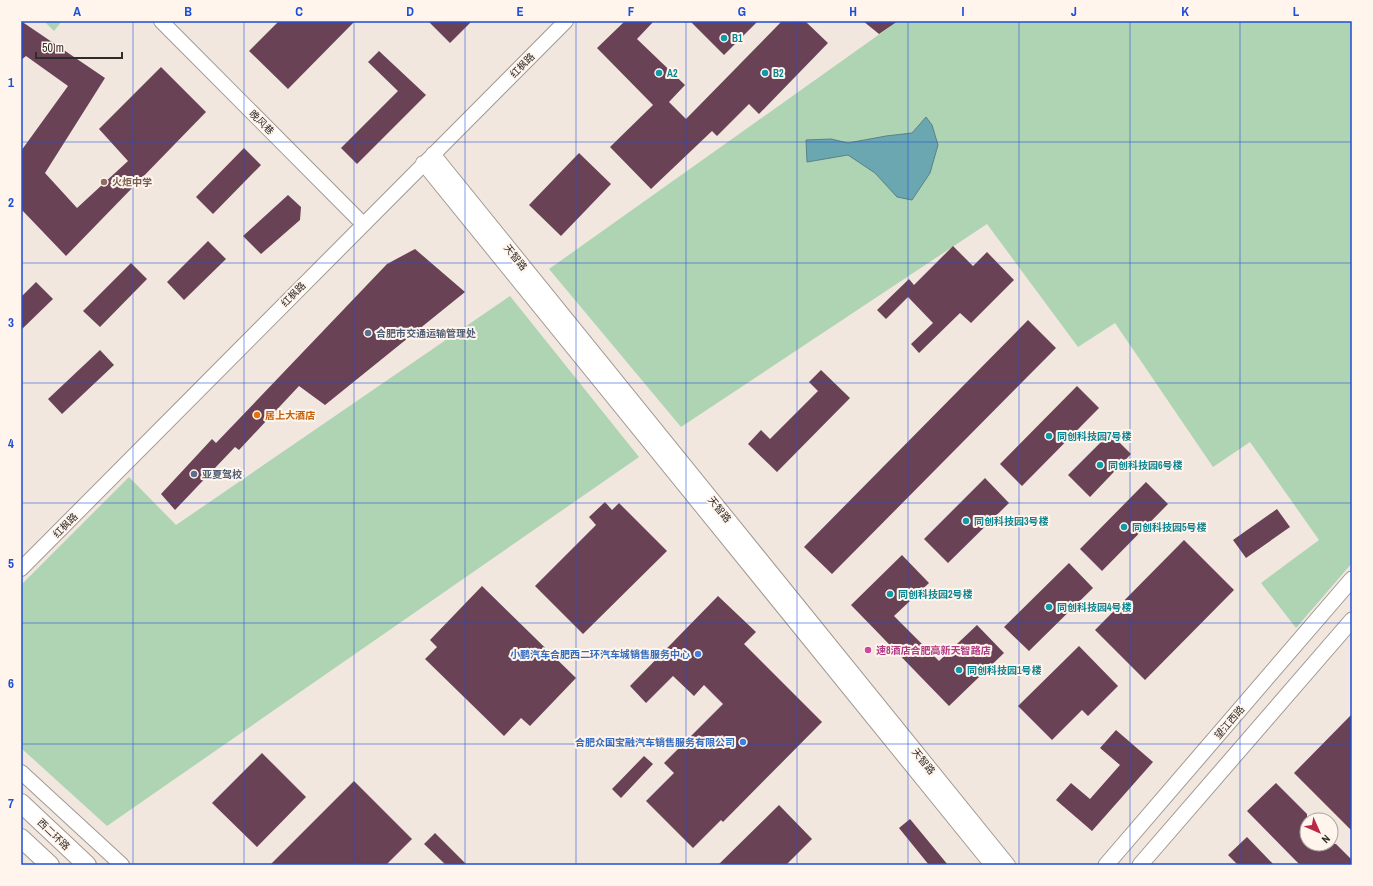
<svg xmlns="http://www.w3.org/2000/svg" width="1373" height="886" font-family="'Archivo Narrow','Noto Sans SC',sans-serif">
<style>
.green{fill:#aed4b3}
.water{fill:#6ba7b0;stroke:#598288}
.building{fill:#6a4256}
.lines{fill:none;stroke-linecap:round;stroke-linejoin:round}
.secondary-casing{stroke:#a29992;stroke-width:16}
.primary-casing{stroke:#a29992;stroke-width:17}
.highway-casing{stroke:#a29992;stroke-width:20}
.secondary{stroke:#fff;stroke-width:14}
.primary{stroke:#fff;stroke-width:15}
.highway{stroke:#fff;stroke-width:18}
.grid{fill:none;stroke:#1d4ed8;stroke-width:1;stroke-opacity:0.55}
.culture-dot{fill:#0f9aa8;stroke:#fff5ed;stroke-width:1.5}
.education-dot{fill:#8d6e63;stroke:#fff5ed;stroke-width:1.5}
.service-dot{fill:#5c6f8a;stroke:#fff5ed;stroke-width:1.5}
.food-dot{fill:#e8710a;stroke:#fff5ed;stroke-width:1.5}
.hotel-dot{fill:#d1479c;stroke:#fff5ed;stroke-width:1.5}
.shop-dot{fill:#3f7fe0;stroke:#fff5ed;stroke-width:1.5}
.labels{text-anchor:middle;stroke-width:4;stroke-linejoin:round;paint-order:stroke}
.culture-label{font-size:10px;font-weight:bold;fill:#0d838f;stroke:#fff5ed;text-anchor:start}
.street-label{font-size:10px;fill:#302c29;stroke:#fff5ed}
.education-label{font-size:10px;font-weight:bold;fill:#785e54;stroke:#fff5ed;text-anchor:start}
.service-label{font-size:10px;font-weight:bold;fill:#4e5e75;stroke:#fff5ed;text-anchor:start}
.food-label{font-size:10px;font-weight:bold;fill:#c56008;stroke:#fff5ed;text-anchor:start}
.hotel-label{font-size:10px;font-weight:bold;fill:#b23c85;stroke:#fff5ed;text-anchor:start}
.shop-label{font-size:10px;font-weight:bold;fill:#366cbe;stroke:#fff5ed;text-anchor:end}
.neatline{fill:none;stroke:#1d4ed8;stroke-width:1.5}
.grid-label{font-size:13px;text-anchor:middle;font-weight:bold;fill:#1d4ed8}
</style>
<rect width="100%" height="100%" fill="#f1e7df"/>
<path class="green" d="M 44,21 L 62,21 L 54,31 Z
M 898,21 L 1352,21 L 1352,563 L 1296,628 L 1261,583 L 1319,540 L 1250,442 L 1213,467 L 1115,323 L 1078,347 L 987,224 L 681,427 L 549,269 Z
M 510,296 L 639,457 L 107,826 L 21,748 L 21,585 L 129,477 L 176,525 Z"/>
<path class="water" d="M 926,117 L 932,125 L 938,145 L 930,173 L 912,200 L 897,197 L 875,173 L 848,155 L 807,162 L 806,140 L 831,139 L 848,143 L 886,136 L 912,133 Z"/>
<path class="building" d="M 21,21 L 105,78 L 45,173 L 77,208 L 128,161 L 99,129 L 161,67 L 206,112 L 66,256 L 21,209 L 21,151 L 68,86 L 26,56 L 21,60 Z
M 279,21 L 355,21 L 288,89 L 249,51 Z
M 428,21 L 472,21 L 450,43 Z
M 625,21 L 654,21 L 637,39 L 685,85 L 669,102 L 686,119 L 782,21 L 805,21 L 828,43 L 759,114 L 749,104 L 717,136 L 712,131 L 651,189 L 610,147 L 653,105 L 597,48 Z
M 690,21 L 758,21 L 724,55 Z
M 863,21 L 898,21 L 879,34 Z
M 379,51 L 426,95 L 357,164 L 341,148 L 398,91 L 368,62 Z
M 244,148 L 261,165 L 213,214 L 196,197 Z
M 579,153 L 611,184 L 561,236 L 529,205 Z
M 288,195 L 301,207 L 300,220 L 261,254 L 243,236 Z
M 208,241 L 226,259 L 184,300 L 167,282 Z
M 953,246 L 973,266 L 987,252 L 1014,280 L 971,323 L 960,313 L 919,353 L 911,344 L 933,323 L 908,297 L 886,319 L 877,310 L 909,279 L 914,285 Z
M 415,249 L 465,292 L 325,405 L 299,386 L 239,450 L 235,447 L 175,510 L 161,494 L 212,439 L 216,443 L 387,264 Z
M 131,263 L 147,279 L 100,327 L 83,311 Z
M 36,282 L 53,299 L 21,330 L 21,297 Z
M 1028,320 L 1056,348 L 832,574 L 804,547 Z
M 100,350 L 114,365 L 62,414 L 48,399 Z
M 821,370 L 850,398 L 777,472 L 748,444 L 761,430 L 770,439 L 818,391 L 809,382 Z
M 1077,386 L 1099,408 L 1022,486 L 1000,464 Z
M 1110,433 L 1131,454 L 1090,497 L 1068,475 Z
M 985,478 L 1009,503 L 948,563 L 924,539 Z
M 1146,482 L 1168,504 L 1102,571 L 1080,549 Z
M 605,502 L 612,510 L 619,503 L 667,551 L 583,634 L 535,586 L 596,525 L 589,517 Z
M 1277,509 L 1290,527 L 1246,558 L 1233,540 Z
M 1184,540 L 1234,590 L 1145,680 L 1095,630 Z
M 902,555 L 929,583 L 894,616 L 939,661 L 977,625 L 1004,653 L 949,706 L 851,605 Z
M 1069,563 L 1093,588 L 1029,651 L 1004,627 Z
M 482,586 L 576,678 L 530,726 L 521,718 L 504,736 L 425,659 L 437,647 L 430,640 Z
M 718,596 L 756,632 L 744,644 L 822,722 L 723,822 L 721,820 L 693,848 L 646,801 L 674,773 L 664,763 L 723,704 L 704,685 L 694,696 L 673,676 L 646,703 L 630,686 Z
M 1079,646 L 1118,686 L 1088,716 L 1082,710 L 1052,740 L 1018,706 Z
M 1352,714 L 1352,831 L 1294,773 Z
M 1116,730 L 1153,762 L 1092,831 L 1056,800 L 1071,783 L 1090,799 L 1120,765 L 1100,748 Z
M 262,753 L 306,797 L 257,847 L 212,803 Z
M 644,756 L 653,764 L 621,798 L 612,789 Z
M 354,781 L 412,839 L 386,865 L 270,865 Z
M 1276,783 L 1307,814 L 1307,844 L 1336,844 L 1352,860 L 1352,865 L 1300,865 L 1247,811 Z
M 779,805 L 812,839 L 786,865 L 718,865 Z
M 910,819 L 948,865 L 929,865 L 899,828 Z
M 435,833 L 467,865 L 446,865 L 424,844 Z
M 1247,837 L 1274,865 L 1238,865 L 1228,855 Z"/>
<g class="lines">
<defs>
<path id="secondary" d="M 161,21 L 363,224
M 433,154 L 1008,865
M 423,163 L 992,865
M 21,569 L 566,21
M 21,772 L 122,865"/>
<path id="primary" d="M 1106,865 L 1352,579
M 1140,865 L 1352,620"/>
<path id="highway" d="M 21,803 L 87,865
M 21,838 L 50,865"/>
</defs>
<use href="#secondary" class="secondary-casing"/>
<use href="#primary" class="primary-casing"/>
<use href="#highway" class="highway-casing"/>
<use href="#secondary" class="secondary"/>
<use href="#primary" class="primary"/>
<use href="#highway" class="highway"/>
</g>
<path class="grid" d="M 133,21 L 133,865M 244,21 L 244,865M 354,21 L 354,865M 465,21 L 465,865M 576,21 L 576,865M 686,21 L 686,865M 797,21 L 797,865M 908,21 L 908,865M 1019,21 L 1019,865M 1130,21 L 1130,865M 1240,21 L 1240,865M 21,142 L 1352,142M 21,263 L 1352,263M 21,383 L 1352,383M 21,503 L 1352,503M 21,623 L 1352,623M 21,744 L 1352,744"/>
<g class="culture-dot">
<circle cx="724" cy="38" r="4"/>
<circle cx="659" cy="73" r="4"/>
<circle cx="765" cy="73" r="4"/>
<circle cx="1049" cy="436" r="4"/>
<circle cx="1100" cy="465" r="4"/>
<circle cx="966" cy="521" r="4"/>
<circle cx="1124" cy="527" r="4"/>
<circle cx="890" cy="594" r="4"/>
<circle cx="1049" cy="607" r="4"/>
<circle cx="959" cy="670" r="4"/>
</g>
<circle class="education-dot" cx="104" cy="182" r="4"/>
<g class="service-dot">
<circle cx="368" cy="333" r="4"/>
<circle cx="194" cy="474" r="4"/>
</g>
<circle class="food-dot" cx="257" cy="415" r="4"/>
<circle class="hotel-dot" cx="868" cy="650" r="4"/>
<g class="shop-dot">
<circle cx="698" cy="654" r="4"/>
<circle cx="743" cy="742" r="4"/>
</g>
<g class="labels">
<g class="culture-label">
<text x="732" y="42">B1</text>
<text x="667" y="77">A2</text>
<text x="773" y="77">B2</text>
<text x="1057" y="440">同创科技园7号楼</text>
<text x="1108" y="469">同创科技园6号楼</text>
<text x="974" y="525">同创科技园3号楼</text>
<text x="1132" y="531">同创科技园5号楼</text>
<text x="898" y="598">同创科技园2号楼</text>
<text x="1057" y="611">同创科技园4号楼</text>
<text x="967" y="674">同创科技园1号楼</text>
</g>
<g class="street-label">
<text transform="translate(522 65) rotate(-45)" y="4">红枫路</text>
<text transform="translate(262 122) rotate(45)" y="4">晚风巷</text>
<text transform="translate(516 257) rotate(51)" y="4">天智路</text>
<text transform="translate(293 294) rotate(-45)" y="4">红枫路</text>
<text transform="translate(720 509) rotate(51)" y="4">天智路</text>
<text transform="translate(65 525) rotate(-45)" y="4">红枫路</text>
<text transform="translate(1229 722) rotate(-49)" y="4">望江西路</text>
<text transform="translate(924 761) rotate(51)" y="4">天智路</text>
<text transform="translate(54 834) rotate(44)" y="4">西二环路</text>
</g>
<g class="education-label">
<text x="112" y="186">火炬中学</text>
</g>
<g class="service-label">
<text x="376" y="337">合肥市交通运输管理处</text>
<text x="202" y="478">亚夏驾校</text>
</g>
<g class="food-label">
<text x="265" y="419">居上大酒店</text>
</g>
<g class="hotel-label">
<text x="876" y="654">速8酒店合肥高新天智路店</text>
</g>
<g class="shop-label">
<text x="690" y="658">小鹏汽车合肥西二环汽车城销售服务中心</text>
<text x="735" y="746">合肥众国宝融汽车销售服务有限公司</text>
</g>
</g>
<rect width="1373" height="886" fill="none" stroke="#fff5ed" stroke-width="44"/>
<g transform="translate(1319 832) rotate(135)"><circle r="19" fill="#fff5ed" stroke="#aca59f"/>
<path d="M0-3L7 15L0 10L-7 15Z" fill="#ba2945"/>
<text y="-6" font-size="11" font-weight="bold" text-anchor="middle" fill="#302c29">N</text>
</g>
<path d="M36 52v6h86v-6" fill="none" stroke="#302c29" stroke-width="2"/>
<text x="42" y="52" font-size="12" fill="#302c29" stroke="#fff5ed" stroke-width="3" paint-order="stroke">50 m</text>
<rect x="22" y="22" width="1329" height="842" class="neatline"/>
<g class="grid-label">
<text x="77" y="16">A</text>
<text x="188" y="16">B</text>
<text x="299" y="16">C</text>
<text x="410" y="16">D</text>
<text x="520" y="16">E</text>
<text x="631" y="16">F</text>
<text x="742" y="16">G</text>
<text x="853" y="16">H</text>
<text x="963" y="16">I</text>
<text x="1074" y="16">J</text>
<text x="1185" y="16">K</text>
<text x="1296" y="16">L</text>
<text x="11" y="87">1</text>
<text x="11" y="207">2</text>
<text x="11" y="327">3</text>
<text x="11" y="448">4</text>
<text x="11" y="568">5</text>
<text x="11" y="688">6</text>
<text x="11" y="808">7</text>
</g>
</svg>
